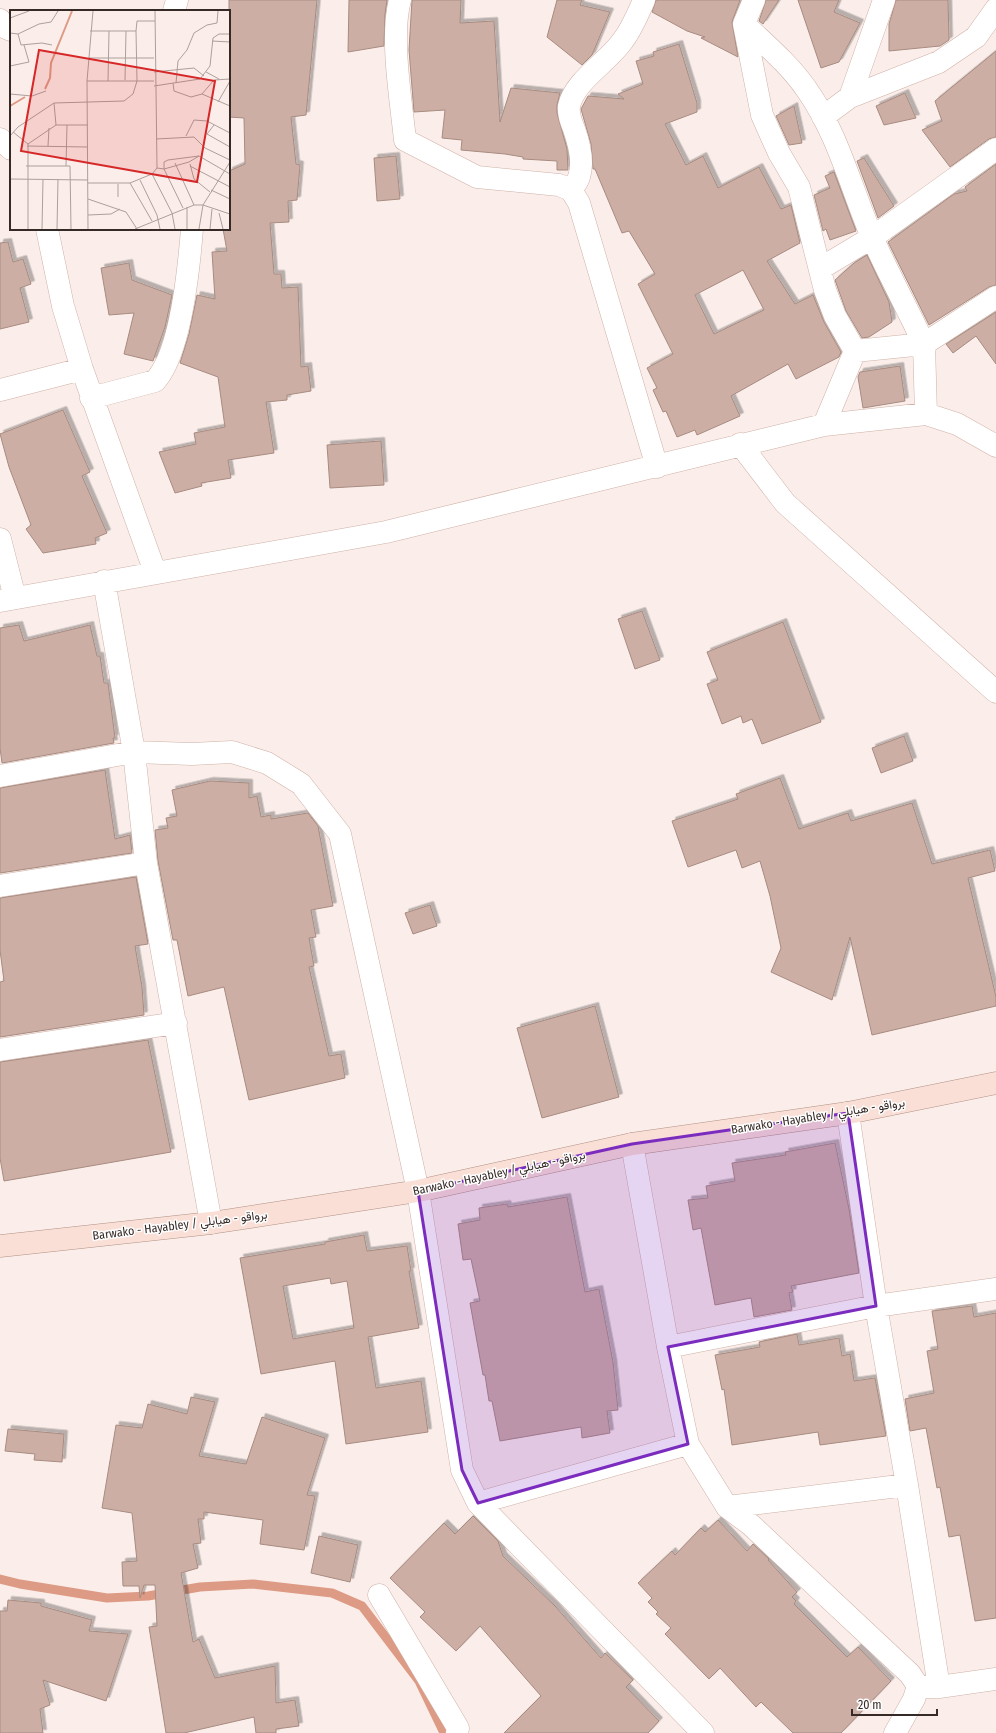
<svg xmlns="http://www.w3.org/2000/svg" width="996" height="1733" font-family="'Fira Sans Condensed',Vazirmatn,sans-serif">
<style>
.lines{fill:none;stroke-linecap:round;stroke-linejoin:round}
.stream{stroke:#dd9b85;stroke-width:9}
.building{fill:#ccaea4;stroke:#a78b81;fill-rule:evenodd;filter:url(#shadow)}
.minor-casing{stroke:#cfb1a7;stroke-width:23}
.major-casing{stroke:#b29186;stroke-width:23}
.minor{stroke:#fff;stroke-width:22}
.major{stroke:#f9dfd6;stroke-width:22}
.marked{fill:#7b2cbf;fill-opacity:0.2;stroke:#7b2cbf;stroke-width:3;stroke-linejoin:round}
.labels{text-anchor:middle;stroke-width:3;stroke-linejoin:round;paint-order:stroke}
.street-label{font-size:12px;fill:#362a26;stroke:#fefefe}
.inset-river{fill:none;stroke:#dd9b85;stroke-width:2}
.inset-road{fill:none;stroke:#aca09c;stroke-width:1}
.view{fill:#d62828;fill-opacity:0.15;stroke:#d62828;stroke-width:2}
.inset-edge{fill:none;stroke:#362a26;stroke-width:2}
</style>
<defs>
<filter id="shadow"><feDropShadow dx="3.5" dy="-3.5" stdDeviation="0" flood-color="#0004"/></filter>
</defs>
<rect width="100%" height="100%" fill="#fbeeea"/>
<g class="lines">
<path class="stream" d="M 0,1579 L 20,1584 L 107,1598 L 148,1596 L 200,1587 L 253,1584 L 332,1593 L 362,1606 L 419,1681 L 444,1733"/>
</g>
<path class="building" d="M 229,0 L 317,0 L 306,115 L 291,117 L 296,164 L 300,165 L 297,200 L 288,201 L 289,222 L 270,223 L 274,274 L 281,274 L 282,288 L 298,287 L 301,367 L 308,366 L 311,391 L 287,395 L 287,400 L 266,402 L 274,453 L 228,460 L 231,478 L 201,483 L 202,486 L 175,493 L 159,452 L 196,444 L 194,433 L 225,427 L 218,377 L 180,363 L 189,334 L 197,295 L 215,299 L 212,252 L 227,251 L 223,229 L 229,229 L 229,171 L 245,164 L 244,118 L 229,117 Z
M 349,0 L 387,0 L 385,14 L 384,46 L 348,52 Z
M 412,0 L 461,0 L 460,23 L 494,21 L 500,122 L 511,88 L 560,93 L 557,105 L 557,113 L 567,149 L 568,170 L 557,170 L 557,161 L 523,159 L 523,157 L 505,154 L 461,150 L 462,140 L 442,138 L 445,110 L 414,112 L 409,50 Z
M 557,0 L 582,0 L 580,5 L 610,12 L 592,55 L 582,65 L 547,37 Z
M 656,0 L 740,0 L 732,22 L 738,57 L 701,38 L 705,37 L 687,31 L 652,12 Z
M 766,0 L 779,0 L 763,24 L 759,21 Z
M 798,0 L 839,0 L 834,12 L 860,23 L 839,62 L 821,68 Z
M 896,0 L 948,0 L 949,40 L 940,46 L 889,51 L 889,24 Z
M 679,44 L 697,103 L 697,112 L 665,124 L 686,165 L 703,156 L 718,188 L 759,167 L 781,209 L 791,205 L 800,243 L 767,261 L 795,304 L 813,295 L 824,322 L 841,352 L 839,357 L 796,379 L 788,364 L 731,396 L 740,416 L 697,435 L 695,430 L 677,437 L 666,411 L 663,412 L 653,390 L 657,388 L 647,368 L 673,354 L 638,284 L 655,274 L 629,231 L 622,233 L 595,169 L 593,169 L 591,144 L 581,109 L 588,96 L 624,99 L 618,94 L 643,84 L 636,61 L 654,56 L 653,52 ZM 743,270 L 764,310 L 714,334 L 695,295 Z
M 996,51 L 996,137 L 989,139 L 950,167 L 922,130 L 942,121 L 935,101 Z
M 905,93 L 916,118 L 884,125 L 876,106 Z
M 794,106 L 802,143 L 789,145 L 776,116 Z
M 396,156 L 400,199 L 377,201 L 374,158 Z
M 864,158 L 894,206 L 878,218 L 857,161 Z
M 996,164 L 996,285 L 989,287 L 929,325 L 888,242 L 954,194 L 967,191 L 965,187 Z
M 834,172 L 856,231 L 830,240 L 826,229 L 823,231 L 814,195 L 830,188 L 825,176 Z
M 8,242 L 13,262 L 23,259 L 31,284 L 20,288 L 29,322 L 0,329 L 0,243 Z
M 867,255 L 889,302 L 892,322 L 869,337 L 862,338 L 846,311 L 835,280 L 854,263 Z
M 129,263 L 132,280 L 172,295 L 165,327 L 153,361 L 124,354 L 134,313 L 109,315 L 101,268 Z
M 996,312 L 996,364 L 976,336 L 953,353 L 946,344 Z
M 900,366 L 905,401 L 863,408 L 858,377 L 860,372 Z
M 63,410 L 90,472 L 82,476 L 107,533 L 95,538 L 96,544 L 43,553 L 26,529 L 31,525 L 9,467 L 0,434 Z
M 381,441 L 384,485 L 330,488 L 327,445 Z
M 642,611 L 660,660 L 635,669 L 618,619 Z
M 783,622 L 821,722 L 762,744 L 752,719 L 743,723 L 741,716 L 722,724 L 707,684 L 718,680 L 707,652 Z
M 19,625 L 24,641 L 90,625 L 97,656 L 100,656 L 104,683 L 108,683 L 115,738 L 113,738 L 114,743 L 2,763 L 0,748 L 0,628 Z
M 904,736 L 913,761 L 881,773 L 872,748 Z
M 105,770 L 115,839 L 130,835 L 132,853 L 0,873 L 0,788 Z
M 780,778 L 799,829 L 848,813 L 851,821 L 912,803 L 932,864 L 990,850 L 995,871 L 968,878 L 996,997 L 996,1006 L 872,1035 L 850,937 L 832,1000 L 771,972 L 781,948 L 770,896 L 760,861 L 742,868 L 736,850 L 688,867 L 672,821 L 738,799 L 736,794 Z
M 210,781 L 249,783 L 249,798 L 257,796 L 261,817 L 271,815 L 271,819 L 308,813 L 318,826 L 333,906 L 311,910 L 316,937 L 309,938 L 314,966 L 309,967 L 329,1056 L 341,1054 L 345,1078 L 249,1100 L 224,987 L 188,996 L 177,940 L 173,940 L 158,861 L 155,830 L 168,828 L 166,818 L 177,816 L 172,790 Z
M 136,877 L 148,944 L 135,946 L 142,987 L 144,1015 L 0,1037 L 0,982 L 4,981 L 0,950 L 0,898 Z
M 430,905 L 437,926 L 413,934 L 405,913 Z
M 595,1006 L 619,1097 L 542,1118 L 517,1028 Z
M 148,1040 L 171,1152 L 4,1181 L 0,1158 L 0,1062 Z
M 835,1143 L 849,1209 L 859,1273 L 791,1286 L 793,1292 L 789,1293 L 792,1310 L 754,1317 L 751,1298 L 715,1305 L 701,1228 L 693,1230 L 688,1200 L 708,1198 L 706,1186 L 735,1181 L 732,1163 L 786,1155 L 785,1152 Z
M 567,1197 L 585,1292 L 599,1289 L 613,1362 L 618,1410 L 607,1411 L 610,1433 L 582,1438 L 581,1427 L 500,1441 L 492,1401 L 489,1401 L 485,1375 L 483,1375 L 470,1303 L 480,1301 L 471,1259 L 463,1260 L 458,1224 L 480,1220 L 479,1208 L 507,1204 L 508,1207 Z
M 364,1235 L 367,1251 L 407,1246 L 411,1271 L 409,1271 L 419,1328 L 368,1337 L 376,1388 L 421,1381 L 428,1432 L 346,1444 L 335,1361 L 261,1374 L 240,1258 L 325,1244 L 325,1242 ZM 330,1278 L 331,1284 L 347,1281 L 354,1328 L 293,1339 L 283,1286 Z
M 972,1306 L 974,1317 L 996,1313 L 996,1618 L 975,1621 L 960,1535 L 949,1537 L 940,1487 L 937,1488 L 926,1428 L 910,1431 L 905,1399 L 934,1393 L 927,1351 L 938,1349 L 932,1311 Z
M 797,1334 L 799,1345 L 839,1338 L 842,1356 L 850,1354 L 854,1381 L 875,1378 L 886,1436 L 820,1445 L 818,1432 L 732,1445 L 724,1389 L 722,1390 L 715,1355 L 760,1347 L 759,1342 Z
M 191,1397 L 215,1402 L 199,1456 L 246,1464 L 262,1417 L 325,1438 L 307,1495 L 315,1496 L 304,1550 L 260,1544 L 263,1520 L 204,1512 L 204,1519 L 198,1519 L 201,1543 L 193,1544 L 198,1568 L 181,1573 L 193,1642 L 199,1639 L 215,1678 L 275,1666 L 276,1703 L 295,1700 L 299,1726 L 276,1729 L 276,1733 L 256,1733 L 254,1717 L 184,1733 L 166,1733 L 149,1627 L 157,1626 L 155,1585 L 144,1585 L 140,1598 L 139,1586 L 123,1586 L 122,1562 L 137,1561 L 132,1513 L 102,1508 L 116,1425 L 142,1428 L 148,1404 L 187,1414 Z
M 8,1429 L 64,1434 L 62,1462 L 34,1460 L 35,1454 L 5,1451 Z
M 473,1516 L 498,1541 L 503,1556 L 555,1606 L 601,1658 L 605,1653 L 633,1680 L 626,1687 L 659,1721 L 648,1733 L 504,1733 L 541,1696 L 480,1626 L 456,1651 L 420,1617 L 425,1612 L 390,1578 L 444,1523 L 455,1534 Z
M 718,1520 L 747,1551 L 753,1544 L 769,1559 L 768,1560 L 797,1592 L 792,1597 L 796,1601 L 794,1604 L 847,1657 L 858,1647 L 891,1681 L 841,1733 L 793,1733 L 761,1702 L 756,1707 L 720,1668 L 709,1679 L 665,1634 L 671,1628 L 656,1614 L 658,1612 L 648,1602 L 652,1598 L 638,1583 L 672,1551 L 675,1555 L 701,1528 L 705,1532 Z
M 319,1536 L 358,1545 L 350,1582 L 311,1573 Z
M 8,1600 L 41,1603 L 41,1606 L 92,1620 L 89,1631 L 128,1634 L 106,1701 L 43,1680 L 50,1705 L 40,1709 L 43,1733 L 0,1733 L 0,1611 L 7,1611 Z"/>
<g class="lines">
<defs>
<path id="minor" d="M 400,0 C 390,37 401,100 405,140 L 477,177 L 559,185 L 571,190 L 579,203 L 657,467
M 754,0 L 744,24 L 762,115 L 779,153 L 799,187 L 825,290 L 835,316 L 855,351 L 924,344 L 926,414
M 174,11 L 177,0
M 0,20 L 6,28 L 11,30
M 744,24 C 766,45 790,65 807,90 C 838,134 851,188 872,237 C 888,273 907,308 924,344 L 996,297
M 850,97 L 884,0
M 823,117 L 850,97 L 939,62 L 976,37 L 996,9
M 0,139 L 11,149
M 571,190 C 574,186 578,181 579,177 C 584,162 579,143 574,129 C 571,122 568,113 569,106 C 574,82 607,62 621,43 C 631,31 638,14 644,0
M 47,229 L 63,306 L 82,369 L 155,572
M 821,268 L 873,237 L 996,149
M 0,390 L 82,369
M 91,398 L 155,381 C 181,353 189,267 192,229
M 824,425 L 855,351
M 740,444 L 785,503 L 996,692
M 0,539 L 15,598
M 104,581 L 134,752 L 146,863 L 211,1223
M 0,601 L 386,532 L 824,425 L 926,414 L 957,424 L 996,446
M 0,776 L 134,752 L 192,754 L 232,752 L 267,763 L 301,784 L 340,834 L 418,1191 L 462,1470 L 478,1503 L 703,1733
M 0,886 L 146,863
M 0,1050 L 176,1023
M 848,1113 L 876,1306 L 907,1485 L 939,1687
M 632,1144 L 668,1347 L 688,1444 L 727,1507 L 751,1525 L 910,1674 L 918,1686 L 914,1699 L 895,1733
M 668,1347 L 876,1306 L 996,1289
M 478,1503 L 688,1444
M 727,1507 L 907,1485
M 379,1595 L 458,1728 L 457,1733
M 923,1687 L 939,1687 L 996,1679"/>
<path id="major" d="M 0,1246 L 211,1223 L 418,1191 L 632,1144 L 848,1113 L 996,1083"/>
</defs>
<use href="#minor" class="minor-casing"/>
<use href="#major" class="major-casing"/>
<use href="#minor" class="minor"/>
<use href="#major" class="major"/>
</g>
<path class="marked" d="M 848,1113 L 876,1306 L 668,1347 L 688,1444 L 478,1503 L 462,1470 L 418,1191 L 632,1144 Z"/>
<g class="labels">
<g class="street-label">
<text transform="translate(818 1116) rotate(-9)" y="4">Barwako - Hayabley / برواقو - هيابلي</text>
<text transform="translate(499 1173) rotate(-12)" y="4">Barwako - Hayabley / برواقو - هيابلي</text>
<text transform="translate(180 1225) rotate(-7)" y="4">Barwako - Hayabley / برواقو - هيابلي</text>
</g>
</g>
<g transform="translate(10 10)">
<rect width="220" height="220" fill="#fbeeea"/>
<path class="inset-river" d="M 35,79 L 40,68 L 41,53 L 62,1M 0,96 L 15,87"/>
<path class="inset-road" d="M 0,8 L 19,1M 126,21 L 127,11 L 145,11M 0,23 L 8,24 L 29,14 L 41,12 L 48,1M 8,24 L 11,35 L 32,33 L 42,35M 0,28 L 0,56M 202,31 L 220,32M 79,48 L 144,48M 0,56 L 19,52 L 14,35M 144,62 L 184,58 L 194,66M 196,62 L 209,69M 115,70 L 116,21M 77,71 L 144,71M 98,71 L 99,21M 163,73 L 164,81 L 181,87 L 192,84 L 204,70 L 220,69M 166,73 L 168,51 L 177,40 L 184,23 L 197,15 L 207,13 L 208,1M 144,76 L 190,69 L 200,56 L 203,28 L 209,24 L 220,24M 0,84 L 22,86 L 36,81M 192,84 L 220,96M 208,92 L 220,71M 44,93 L 46,115M 204,115 L 197,124 L 220,137M 3,122 L 18,134M 0,126 L 8,117 L 44,93 L 114,91 L 123,84 L 127,71 L 126,21 L 80,21M 176,126 L 184,110 L 197,111 L 220,123M 146,129 L 184,127 L 195,138 L 220,150M 17,136 L 77,137M 38,136 L 39,118M 165,153 L 184,195M 180,154 L 184,169 L 200,182M 16,156 L 60,156 L 61,219M 56,156 L 57,115M 180,156 L 220,177M 147,158 L 154,159 L 154,152 L 158,150 L 189,146 L 220,164M 142,164 L 162,203 L 165,219M 0,169 L 78,170M 130,170 L 147,205 L 150,219M 78,173 L 120,173 L 142,164 L 147,158 L 145,1M 120,173 L 142,211M 201,180 L 220,189M 108,187 L 108,174M 78,189 L 116,202 L 127,219M 173,198 L 154,159 L 179,152 L 189,146M 209,203 L 213,219M 78,205 L 101,204 L 110,199M 18,219 L 18,134 L 46,115 L 78,115M 32,219 L 33,169M 47,219 L 48,169M 78,219 L 77,71 L 83,1M 125,219 L 184,195 L 193,195 L 220,204M 177,219 L 177,197M 189,219 L 193,195 L 220,152M 200,219 L 202,199"/>
<path class="view" d="M 29,40 L 205,71 L 187,172 L 11,141 Z"/>
<rect width="220" height="220" class="inset-edge"/>
</g>
<path d="M852 1709v6h85v-6" fill="none" stroke="#362a26" stroke-width="2"/>
<text x="858" y="1709" font-size="12" fill="#362a26" stroke="#fefefe" stroke-width="3" paint-order="stroke">20 m</text>
</svg>
